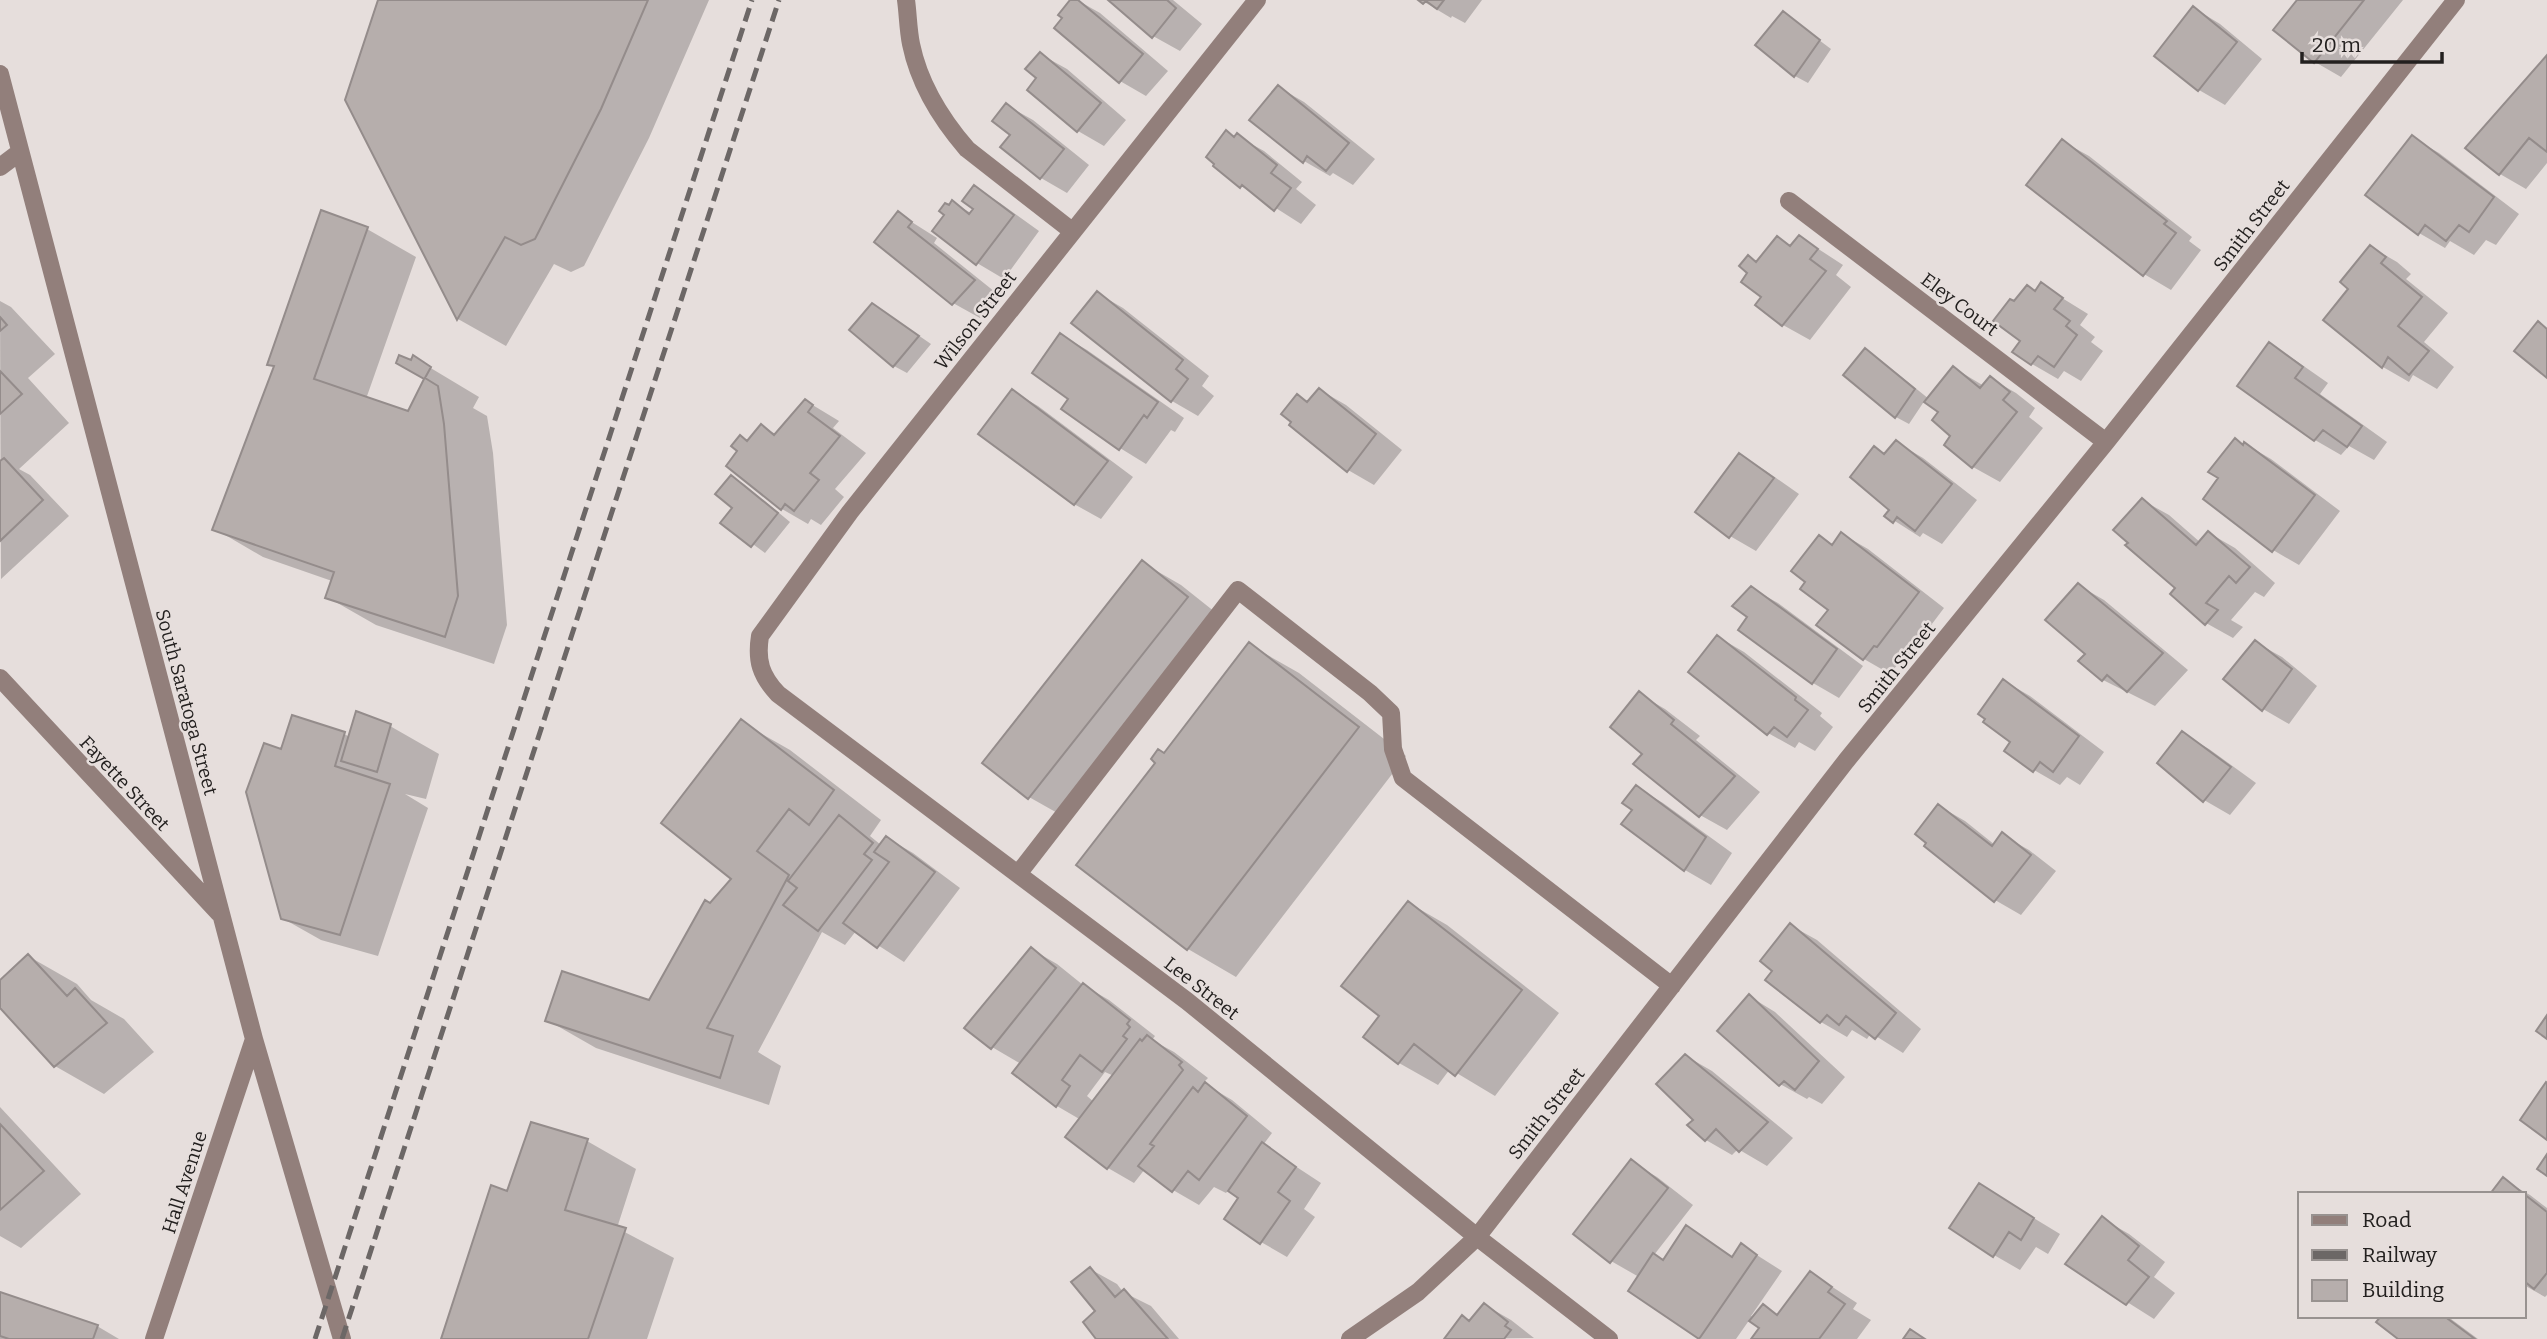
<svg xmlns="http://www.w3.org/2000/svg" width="2547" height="1339" font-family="Bitter,serif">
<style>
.shadow{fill:#0003;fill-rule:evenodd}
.building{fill:#b6aeac;stroke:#948c8b;stroke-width:2}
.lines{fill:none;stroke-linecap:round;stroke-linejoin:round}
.minor{stroke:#927f7b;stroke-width:18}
.rail{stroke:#6c6766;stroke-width:5;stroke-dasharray:14 7;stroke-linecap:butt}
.labels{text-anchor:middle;stroke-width:5;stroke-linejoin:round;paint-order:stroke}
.street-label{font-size:19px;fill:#23201f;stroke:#e6dedc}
</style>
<rect width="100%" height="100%" fill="#e6dedc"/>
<path class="shadow" d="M 380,0 L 709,0 L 649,138 L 584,266 L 571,272 L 554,264 L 506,346 L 458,319 L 347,100 Z
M 1072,0 L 1077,0 L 1100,13 L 1168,71 L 1146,96 L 1120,81 L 1065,18 Z
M 1111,0 L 1173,0 L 1202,24 L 1180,51 L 1153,36 Z
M 1421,0 L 1482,0 L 1465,23 L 1452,16 L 1451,18 Z
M 2299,0 L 2403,0 L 2341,77 L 2315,62 Z
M 2194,8 L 2220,24 L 2262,59 L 2225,105 L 2199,90 Z
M 1783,13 L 1831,49 L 1808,83 L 1795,76 L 1757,45 Z
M 1040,54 L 1067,69 L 1126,120 L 1104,146 L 1078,131 L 1039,78 Z
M 2547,57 L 2547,163 L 2526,189 L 2500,174 Z
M 1278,87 L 1304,102 L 1375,159 L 1353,185 L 1333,173 L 1330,176 L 1304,161 Z
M 1006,105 L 1033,120 L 1089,165 L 1067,193 L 1041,178 L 1003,147 L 1012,135 Z
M 1227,132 L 1236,138 L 1237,136 L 1264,151 L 1302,182 L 1296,189 L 1316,205 L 1301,224 L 1241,186 L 1216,163 Z
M 2413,138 L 2439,153 L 2519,214 L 2496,245 L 2486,240 L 2474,255 L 2450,241 L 2445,248 L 2419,233 Z
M 2062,141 L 2089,156 L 2192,237 L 2189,241 L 2201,250 L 2171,290 L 2144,274 L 2029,185 Z
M 974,188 L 1000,203 L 1039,231 L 1004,279 L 977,263 L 949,207 L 953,203 L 971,213 L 975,208 Z
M 899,214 L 937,238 L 934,243 L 1000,296 L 980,318 L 953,303 Z
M 367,229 L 416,257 L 366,399 L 408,414 L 427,378 L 398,362 L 411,362 L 414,358 L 479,397 L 473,408 L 487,416 L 493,453 L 507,625 L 494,664 L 376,625 L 327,597 L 332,581 L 263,557 L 215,529 L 275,368 L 269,364 Z
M 1800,237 L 1843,265 L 1836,275 L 1851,287 L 1810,340 L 1783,325 L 1758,304 L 1764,297 L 1750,272 L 1748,257 L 1758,263 L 1777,238 L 1792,246 Z
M 2371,247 L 2397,262 L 2411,274 L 2406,279 L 2448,313 L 2424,342 L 2454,367 L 2437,389 L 2413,375 L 2409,382 L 2383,367 L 2325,320 L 2351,289 Z
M 2041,285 L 2088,314 L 2080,325 L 2095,337 L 2091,342 L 2103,351 L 2081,381 L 2064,371 L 2058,379 L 2032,364 L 2022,341 L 2015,303 L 2036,292 Z
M 1097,293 L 1123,308 L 1209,376 L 1202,386 L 1214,396 L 1198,416 L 1172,401 Z
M 0,301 L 11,307 L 55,354 L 28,378 L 69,423 L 19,469 L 30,475 L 69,516 L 1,579 Z
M 886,313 L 931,344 L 907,373 L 894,366 Z
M 1061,335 L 1087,350 L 1184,418 L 1175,432 L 1171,430 L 1146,464 L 1120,448 Z
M 2269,345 L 2295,360 L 2328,383 L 2320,394 L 2387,442 L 2374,460 L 2349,446 L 2341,455 L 2315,440 Z
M 1865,351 L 1878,358 L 1929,399 L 1954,368 L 1984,386 L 1990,378 L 2016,393 L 2035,408 L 2029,417 L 2043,428 L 2000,482 L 1973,467 L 1946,444 L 1953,436 L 1940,412 L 1925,400 L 1909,424 L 1896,417 L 1845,375 Z
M 1320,390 L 1346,405 L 1402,450 L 1374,485 L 1348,470 L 1309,403 Z
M 1012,391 L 1038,406 L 1133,477 L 1101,519 L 1074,504 Z
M 806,401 L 839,421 L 833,428 L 866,453 L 835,489 L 844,497 L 821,525 L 811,519 L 808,524 L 782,509 L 740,451 L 740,437 L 748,442 L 762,426 L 777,435 Z
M 1896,442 L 1923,458 L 1977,500 L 1942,544 L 1923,533 L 1920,537 L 1887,516 L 1891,510 L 1886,455 Z
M 2245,444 L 2271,459 L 2340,511 L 2299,565 L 2273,550 Z
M 1740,455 L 1766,471 L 1799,494 L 1756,551 L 1730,536 Z
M 732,477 L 744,484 L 790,522 L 765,553 L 723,522 L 734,507 Z
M 2142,500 L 2169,515 L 2201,543 L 2209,533 L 2235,548 L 2275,583 L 2264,597 L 2255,592 L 2231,620 L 2243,627 L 2233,638 L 2206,623 L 2177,588 Z
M 1842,534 L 1868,549 L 1944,608 L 1904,661 L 1901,660 L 1890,674 L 1864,659 L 1819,624 L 1830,609 L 1807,582 L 1819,537 L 1834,545 Z
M 1143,563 L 1181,585 L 1225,620 L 1068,819 L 1029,797 Z
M 2078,585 L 2104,600 L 2188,670 L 2155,706 L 2103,680 L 2087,654 Z
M 1751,588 L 1778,603 L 1863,666 L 1839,698 L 1813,683 Z
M 1718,637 L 1744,652 L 1822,713 L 1820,716 L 1833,727 L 1815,751 L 1799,742 L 1795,748 L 1768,733 Z
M 2255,642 L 2282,657 L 2317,686 L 2289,724 L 2263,709 Z
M 1250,645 L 1299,673 L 1406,756 L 1236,977 L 1188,949 L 1165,755 Z
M 2004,681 L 2030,696 L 2104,752 L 2080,785 L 2067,777 L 2060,785 L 2034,770 L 2012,742 Z
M 1639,694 L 1665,709 L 1700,736 L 1696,740 L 1760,792 L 1727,830 L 1700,815 Z
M 358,714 L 390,726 L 439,754 L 426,799 L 405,794 L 428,808 L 378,956 L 321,940 L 282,918 L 344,734 L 350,737 Z
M 741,722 L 790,750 L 881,820 L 870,836 L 881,845 L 887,838 L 913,853 L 960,888 L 904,962 L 856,931 L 845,945 L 822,932 L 758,1052 L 781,1066 L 769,1105 L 596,1048 L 547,1020 L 650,1002 L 711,905 L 734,879 Z
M 2183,734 L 2209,749 L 2256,783 L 2230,815 L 2204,800 Z
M 1636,787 L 1663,803 L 1732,853 L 1711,885 L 1685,870 L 1624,824 L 1634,810 Z
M 1939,806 L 1965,821 L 1995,845 L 2002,835 L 2029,850 L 2056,871 L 2021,915 L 1995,900 Z
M 1409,903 L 1447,925 L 1559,1013 L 1495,1096 L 1450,1069 L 1438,1085 L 1399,1063 L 1365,1036 L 1382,1016 Z
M 1790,925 L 1817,940 L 1921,1029 L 1903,1053 L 1871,1033 L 1867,1039 L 1852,1030 L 1847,1037 L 1821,1022 L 1774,970 Z
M 1031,949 L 1057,964 L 1083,985 L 1109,1000 L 1155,1036 L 1152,1040 L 1174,1052 L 1208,1078 L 1205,1081 L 1210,1087 L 1232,1100 L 1272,1133 L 1263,1145 L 1321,1183 L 1304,1209 L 1315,1217 L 1287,1257 L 1261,1242 L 1241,1198 L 1229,1189 L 1226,1193 L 1214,1187 L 1199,1205 L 1173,1190 L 1145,1169 L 1134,1183 L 1108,1168 L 1081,1120 L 1057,1106 L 1021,1064 L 992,1047 ZM 1105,1072 L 1114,1076 L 1094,1102 L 1087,1096 Z
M 28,956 L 77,984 L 91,1000 L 124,1019 L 154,1052 L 104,1094 L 55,1066 L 0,1006 L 0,982 Z
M 1749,996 L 1775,1012 L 1845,1077 L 1822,1104 L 1809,1097 L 1807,1099 L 1780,1084 Z
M 1686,1056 L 1712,1071 L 1793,1138 L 1767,1166 L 1738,1149 L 1732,1155 L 1706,1140 L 1696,1120 Z
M 0,1107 L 81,1194 L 21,1248 L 0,1236 Z
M 587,1141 L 636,1169 L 617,1228 L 674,1258 L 647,1339 L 442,1339 L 508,1193 Z
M 1631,1162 L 1657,1177 L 1693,1205 L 1654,1255 L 1664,1261 L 1686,1228 L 1733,1257 L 1741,1245 L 1782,1271 L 1751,1316 L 1754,1318 L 1763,1307 L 1779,1316 L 1811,1273 L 1857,1303 L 1853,1309 L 1871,1320 L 1857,1339 L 1753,1339 L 1761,1328 L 1750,1319 L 1736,1339 L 1701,1339 L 1630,1290 L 1639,1277 L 1611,1261 L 1576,1234 Z
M 2503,1180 L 2530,1195 L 2547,1208 L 2547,1295 L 2545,1297 L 2524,1285 L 2524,1194 L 2492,1194 Z
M 2006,1201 L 2060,1234 L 2048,1254 L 2036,1247 L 2020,1270 L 1994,1255 Z
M 2103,1219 L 2129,1234 L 2165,1262 L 2154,1277 L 2175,1293 L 2154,1319 L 2067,1264 Z
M 1090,1269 L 1117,1284 L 1123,1292 L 1151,1306 L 1179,1339 L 1098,1339 L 1097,1312 Z
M 0,1294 L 97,1326 L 119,1339 L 0,1339 Z
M 1485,1305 L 1511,1320 L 1534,1338 L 1446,1339 L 1470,1322 Z
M 2383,1316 L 2447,1316 L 2478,1339 L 2400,1339 Z"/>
<path class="building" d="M 378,0 L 648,0 L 601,109 L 535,239 L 521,245 L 505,237 L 457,320 L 345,100 Z
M 1070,0 L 1078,0 L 1143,54 L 1119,83 L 1054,28 L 1062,18 L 1058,15 Z
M 1108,0 L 1167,0 L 1176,8 L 1152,38 Z
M 1418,0 L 1444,0 L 1437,9 L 1426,1 L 1423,4 Z
M 2297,0 L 2364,0 L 2314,63 L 2273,30 Z
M 2193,6 L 2237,42 L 2198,91 L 2154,56 Z
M 1783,11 L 1820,40 L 1794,77 L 1755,45 Z
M 1040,52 L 1101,103 L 1077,132 L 1027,90 L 1036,78 L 1025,69 Z
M 2547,55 L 2547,152 L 2529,138 L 2499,175 L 2465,148 Z
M 1278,85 L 1349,143 L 1326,171 L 1307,156 L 1303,163 L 1249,120 Z
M 1006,103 L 1064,149 L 1040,179 L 1000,147 L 1010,135 L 992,121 Z
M 1226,130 L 1234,137 L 1237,133 L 1277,165 L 1271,173 L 1291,188 L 1274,211 L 1242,185 L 1240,188 L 1213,166 L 1214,164 L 1206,157 Z
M 2412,135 L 2494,197 L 2469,232 L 2459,225 L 2446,241 L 2425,225 L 2418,235 L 2365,195 Z
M 2062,139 L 2167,221 L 2164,224 L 2176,233 L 2143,276 L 2026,185 Z
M 974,185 L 1014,215 L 976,265 L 932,231 L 944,215 L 939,211 L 945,203 L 949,205 L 952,200 L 969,214 L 973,209 L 962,201 Z
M 321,210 L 368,227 L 314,379 L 408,411 L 424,379 L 396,363 L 399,355 L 411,360 L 413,355 L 431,367 L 425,378 L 438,386 L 444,424 L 458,596 L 445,637 L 325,598 L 334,572 L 212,530 L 274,366 L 267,365 Z
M 898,211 L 912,222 L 908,227 L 975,280 L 952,305 L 874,242 Z
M 1799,235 L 1818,249 L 1810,259 L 1826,271 L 1782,326 L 1755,305 L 1761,297 L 1741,282 L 1747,273 L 1739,266 L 1748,255 L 1756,262 L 1777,236 L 1790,246 Z
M 2370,245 L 2386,257 L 2381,263 L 2422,297 L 2398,326 L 2429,351 L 2409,375 L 2388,357 L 2382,368 L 2323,320 L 2348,289 L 2340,282 Z
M 2041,282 L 2063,298 L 2054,309 L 2070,321 L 2066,326 L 2077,335 L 2054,367 L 2038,356 L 2031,365 L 2012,352 L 2020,341 L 1993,321 L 2010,299 L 2014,301 L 2027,285 L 2035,291 Z
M 1097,291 L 1183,360 L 1176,369 L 1188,379 L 1171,402 L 1071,323 Z
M 872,303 L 919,336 L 893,367 L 849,330 Z
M 0,317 L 7,325 L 0,331 Z
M 2538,321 L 2547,329 L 2547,378 L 2514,351 Z
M 1060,333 L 1158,402 L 1147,418 L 1144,415 L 1119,450 L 1061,409 L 1068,399 L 1032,373 Z
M 2269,342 L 2303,367 L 2295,378 L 2362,426 L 2347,447 L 2323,430 L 2314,441 L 2237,386 Z
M 1865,348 L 1915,389 L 1895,418 L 1843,375 Z
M 1953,366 L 1980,388 L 1990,376 L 2010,392 L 2003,400 L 2017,412 L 1972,468 L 1944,445 L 1950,436 L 1932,420 L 1938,412 L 1924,402 Z
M 0,371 L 22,394 L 0,414 Z
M 1319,388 L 1376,434 L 1347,472 L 1289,425 L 1291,422 L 1281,414 L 1297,394 L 1307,402 Z
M 1012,389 L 1108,461 L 1074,505 L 978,434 Z
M 805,399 L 813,405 L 808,412 L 840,436 L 810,473 L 819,480 L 794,511 L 785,504 L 781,510 L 726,466 L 737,451 L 731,446 L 740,435 L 747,441 L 761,424 L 774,435 Z
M 2235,438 L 2243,445 L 2244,442 L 2315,495 L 2272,552 L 2203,499 L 2218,478 L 2208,472 Z
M 1896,440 L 1952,484 L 1915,531 L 1897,517 L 1893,523 L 1884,516 L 1889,510 L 1850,477 L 1874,446 L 1884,454 Z
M 1739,453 L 1774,478 L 1729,538 L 1695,512 Z
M 4,458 L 43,500 L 0,541 L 0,461 Z
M 731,475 L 778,513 L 751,547 L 720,523 L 732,508 L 715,494 Z
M 2142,498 L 2196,545 L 2208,531 L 2250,567 L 2236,583 L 2229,576 L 2206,603 L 2218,610 L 2205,625 L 2170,594 L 2175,588 L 2125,545 L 2128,543 L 2113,530 Z
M 1841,532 L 1919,592 L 1877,647 L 1874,646 L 1863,660 L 1816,625 L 1828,610 L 1800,589 L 1805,582 L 1791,571 L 1819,535 L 1832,545 Z
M 1142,560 L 1188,597 L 1028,799 L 982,763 Z
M 2078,583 L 2163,653 L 2127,692 L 2107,675 L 2102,681 L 2078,661 L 2085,654 L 2045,620 Z
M 1751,586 L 1837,649 L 1812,684 L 1738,630 L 1747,617 L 1732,606 Z
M 1717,635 L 1796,697 L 1795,700 L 1808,710 L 1787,737 L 1774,727 L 1767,735 L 1688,672 Z
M 2255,640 L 2292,669 L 2262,711 L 2223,679 Z
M 1249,642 L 1359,727 L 1187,950 L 1076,865 L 1155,763 L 1151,759 L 1158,749 L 1164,753 Z
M 2003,679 L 2079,736 L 2053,772 L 2040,762 L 2033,772 L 2004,751 L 2010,742 L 1983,722 L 1985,719 L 1978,714 Z
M 1639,691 L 1674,720 L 1671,724 L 1735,776 L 1699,817 L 1633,764 L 1642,754 L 1610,727 Z
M 356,711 L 391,724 L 377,772 L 341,761 Z
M 292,715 L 345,732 L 335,766 L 390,784 L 340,935 L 281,919 L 246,792 L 264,743 L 281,749 Z
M 741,719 L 834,790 L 809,825 L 789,809 L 757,851 L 789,875 L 707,1028 L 733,1036 L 720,1078 L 545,1021 L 562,971 L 649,1000 L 705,900 L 710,903 L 731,879 L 661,823 Z
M 2182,731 L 2231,767 L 2203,802 L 2157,763 Z
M 1636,785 L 1706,837 L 1684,871 L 1621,824 L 1632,810 L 1622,803 Z
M 1938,804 L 1992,846 L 2002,832 L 2031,855 L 1994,902 L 1924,846 L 1926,843 L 1915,834 Z
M 839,815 L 873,843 L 864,854 L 872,860 L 818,931 L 783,905 L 797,888 L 788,881 Z
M 886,836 L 935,872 L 877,948 L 843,923 L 889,862 L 874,852 Z
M 1408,901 L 1522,990 L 1455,1076 L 1414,1044 L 1398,1064 L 1363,1037 L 1379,1016 L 1341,986 Z
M 1790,923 L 1896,1013 L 1875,1039 L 1846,1016 L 1839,1025 L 1827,1015 L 1820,1023 L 1765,980 L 1772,971 L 1760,961 Z
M 1031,947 L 1056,968 L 991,1049 L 964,1028 Z
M 28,954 L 67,996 L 75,988 L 107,1023 L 54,1067 L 0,1008 L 0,980 Z
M 1083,983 L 1130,1020 L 1127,1024 L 1130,1027 L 1123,1036 L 1127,1039 L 1102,1072 L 1080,1055 L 1062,1080 L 1070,1086 L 1056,1107 L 1012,1073 Z
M 1749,994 L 1819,1061 L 1795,1090 L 1784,1081 L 1779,1086 L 1717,1031 Z
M 2547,1015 L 2547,1039 L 2536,1031 Z
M 1147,1035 L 1182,1062 L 1179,1065 L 1183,1070 L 1107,1169 L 1065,1137 L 1140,1039 L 1142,1041 Z
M 1685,1054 L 1768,1122 L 1739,1152 L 1716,1129 L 1705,1141 L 1687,1125 L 1693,1120 L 1656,1084 Z
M 1205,1082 L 1247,1116 L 1199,1180 L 1188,1171 L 1172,1192 L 1138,1166 L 1154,1146 L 1150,1144 L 1193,1087 L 1198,1092 Z
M 2546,1082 L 2547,1083 L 2547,1140 L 2520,1120 Z
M 531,1122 L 588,1139 L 565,1210 L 626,1228 L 588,1339 L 441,1339 L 491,1185 L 507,1191 Z
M 0,1124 L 44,1171 L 0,1210 Z
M 1262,1142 L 1296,1167 L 1278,1192 L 1290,1201 L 1260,1244 L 1224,1219 L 1238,1198 L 1228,1191 Z
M 2547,1154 L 2547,1176 L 2537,1169 Z
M 1631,1159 L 1668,1188 L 1610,1263 L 1573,1234 Z
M 2503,1177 L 2524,1194 L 2490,1194 Z
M 1979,1183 L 2034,1218 L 2021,1240 L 2009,1232 L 1993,1257 L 1949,1228 Z
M 2524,1194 L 2547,1212 L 2547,1273 L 2534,1289 L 2524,1281 Z
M 2102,1216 L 2139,1246 L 2128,1260 L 2149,1277 L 2126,1305 L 2065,1264 Z
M 1686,1225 L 1732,1257 L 1741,1243 L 1757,1255 L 1699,1339 L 1628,1291 L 1653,1253 L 1663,1260 Z
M 1090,1267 L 1115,1297 L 1124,1289 L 1168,1339 L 1096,1339 L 1083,1322 L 1095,1311 L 1071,1282 Z
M 1810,1271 L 1832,1287 L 1828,1292 L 1845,1304 L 1819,1339 L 1751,1339 L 1759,1328 L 1749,1321 L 1763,1304 L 1777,1315 Z
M 0,1292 L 98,1325 L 93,1339 L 9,1339 L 0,1336 Z
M 1484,1303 L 1508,1322 L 1505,1326 L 1511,1330 L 1504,1339 L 1444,1339 L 1462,1315 L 1469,1321 Z
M 2381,1316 L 2444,1316 L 2475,1339 L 2398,1339 L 2376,1322 Z
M 1910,1329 L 1925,1339 L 1903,1339 Z"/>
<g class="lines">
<path class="minor" d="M 906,0 C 908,14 908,29 911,44 C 919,83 941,119 967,149 L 1072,231
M 1257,0 L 850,512 L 760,636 C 756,661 761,676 778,694 L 1187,1001 L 1477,1237 L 1609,1339
M 0,74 L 254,1039 L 342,1339
M 0,167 L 20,152
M 1789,201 L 2106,442
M 0,678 L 219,913
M 1018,874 L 1238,590 L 1370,693 L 1391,713 L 1393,749 L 1403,778 L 1672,986
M 154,1339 L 254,1039
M 1350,1339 L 1418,1292 L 1477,1237 L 1846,761 L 2106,442 L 2456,0"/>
<path class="rail" d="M 315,1339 L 752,0
M 342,1339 L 779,0"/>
</g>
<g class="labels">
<g class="street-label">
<text transform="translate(2251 225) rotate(-52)" y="7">Smith Street</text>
<text transform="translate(1960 304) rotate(37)" y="7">Eley Court</text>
<text transform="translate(975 320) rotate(-52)" y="7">Wilson Street</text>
<text transform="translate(1896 667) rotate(-51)" y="7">Smith Street</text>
<text transform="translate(187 702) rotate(75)" y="7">South Saratoga Street</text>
<text transform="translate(125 783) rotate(47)" y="7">Fayette Street</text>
<text transform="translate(1202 988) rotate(38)" y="7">Lee Street</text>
<text transform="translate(1546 1113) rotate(-52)" y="7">Smith Street</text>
<text transform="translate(184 1182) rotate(-72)" y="7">Hall Avenue</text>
</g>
</g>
<rect x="2298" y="1192" width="228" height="126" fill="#e6dedc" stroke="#989290" stroke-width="2"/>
<rect x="2312" y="1215" width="35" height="10" fill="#927f7b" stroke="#989290" stroke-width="2"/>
<text x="2362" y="1227" font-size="21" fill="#23201f">Road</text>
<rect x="2312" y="1250" width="35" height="10" fill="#6c6766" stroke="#989290" stroke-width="2"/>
<text x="2362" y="1262" font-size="21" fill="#23201f">Railway</text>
<rect x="2312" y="1280" width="35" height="21" fill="#b6aeac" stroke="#989290" stroke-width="2"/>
<text x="2362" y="1297" font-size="21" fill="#23201f">Building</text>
<path d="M2302 52v10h140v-10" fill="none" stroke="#23201f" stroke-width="3.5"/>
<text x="2312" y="52" font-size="21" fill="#23201f" stroke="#e6dedc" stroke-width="5" paint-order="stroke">20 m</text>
</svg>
